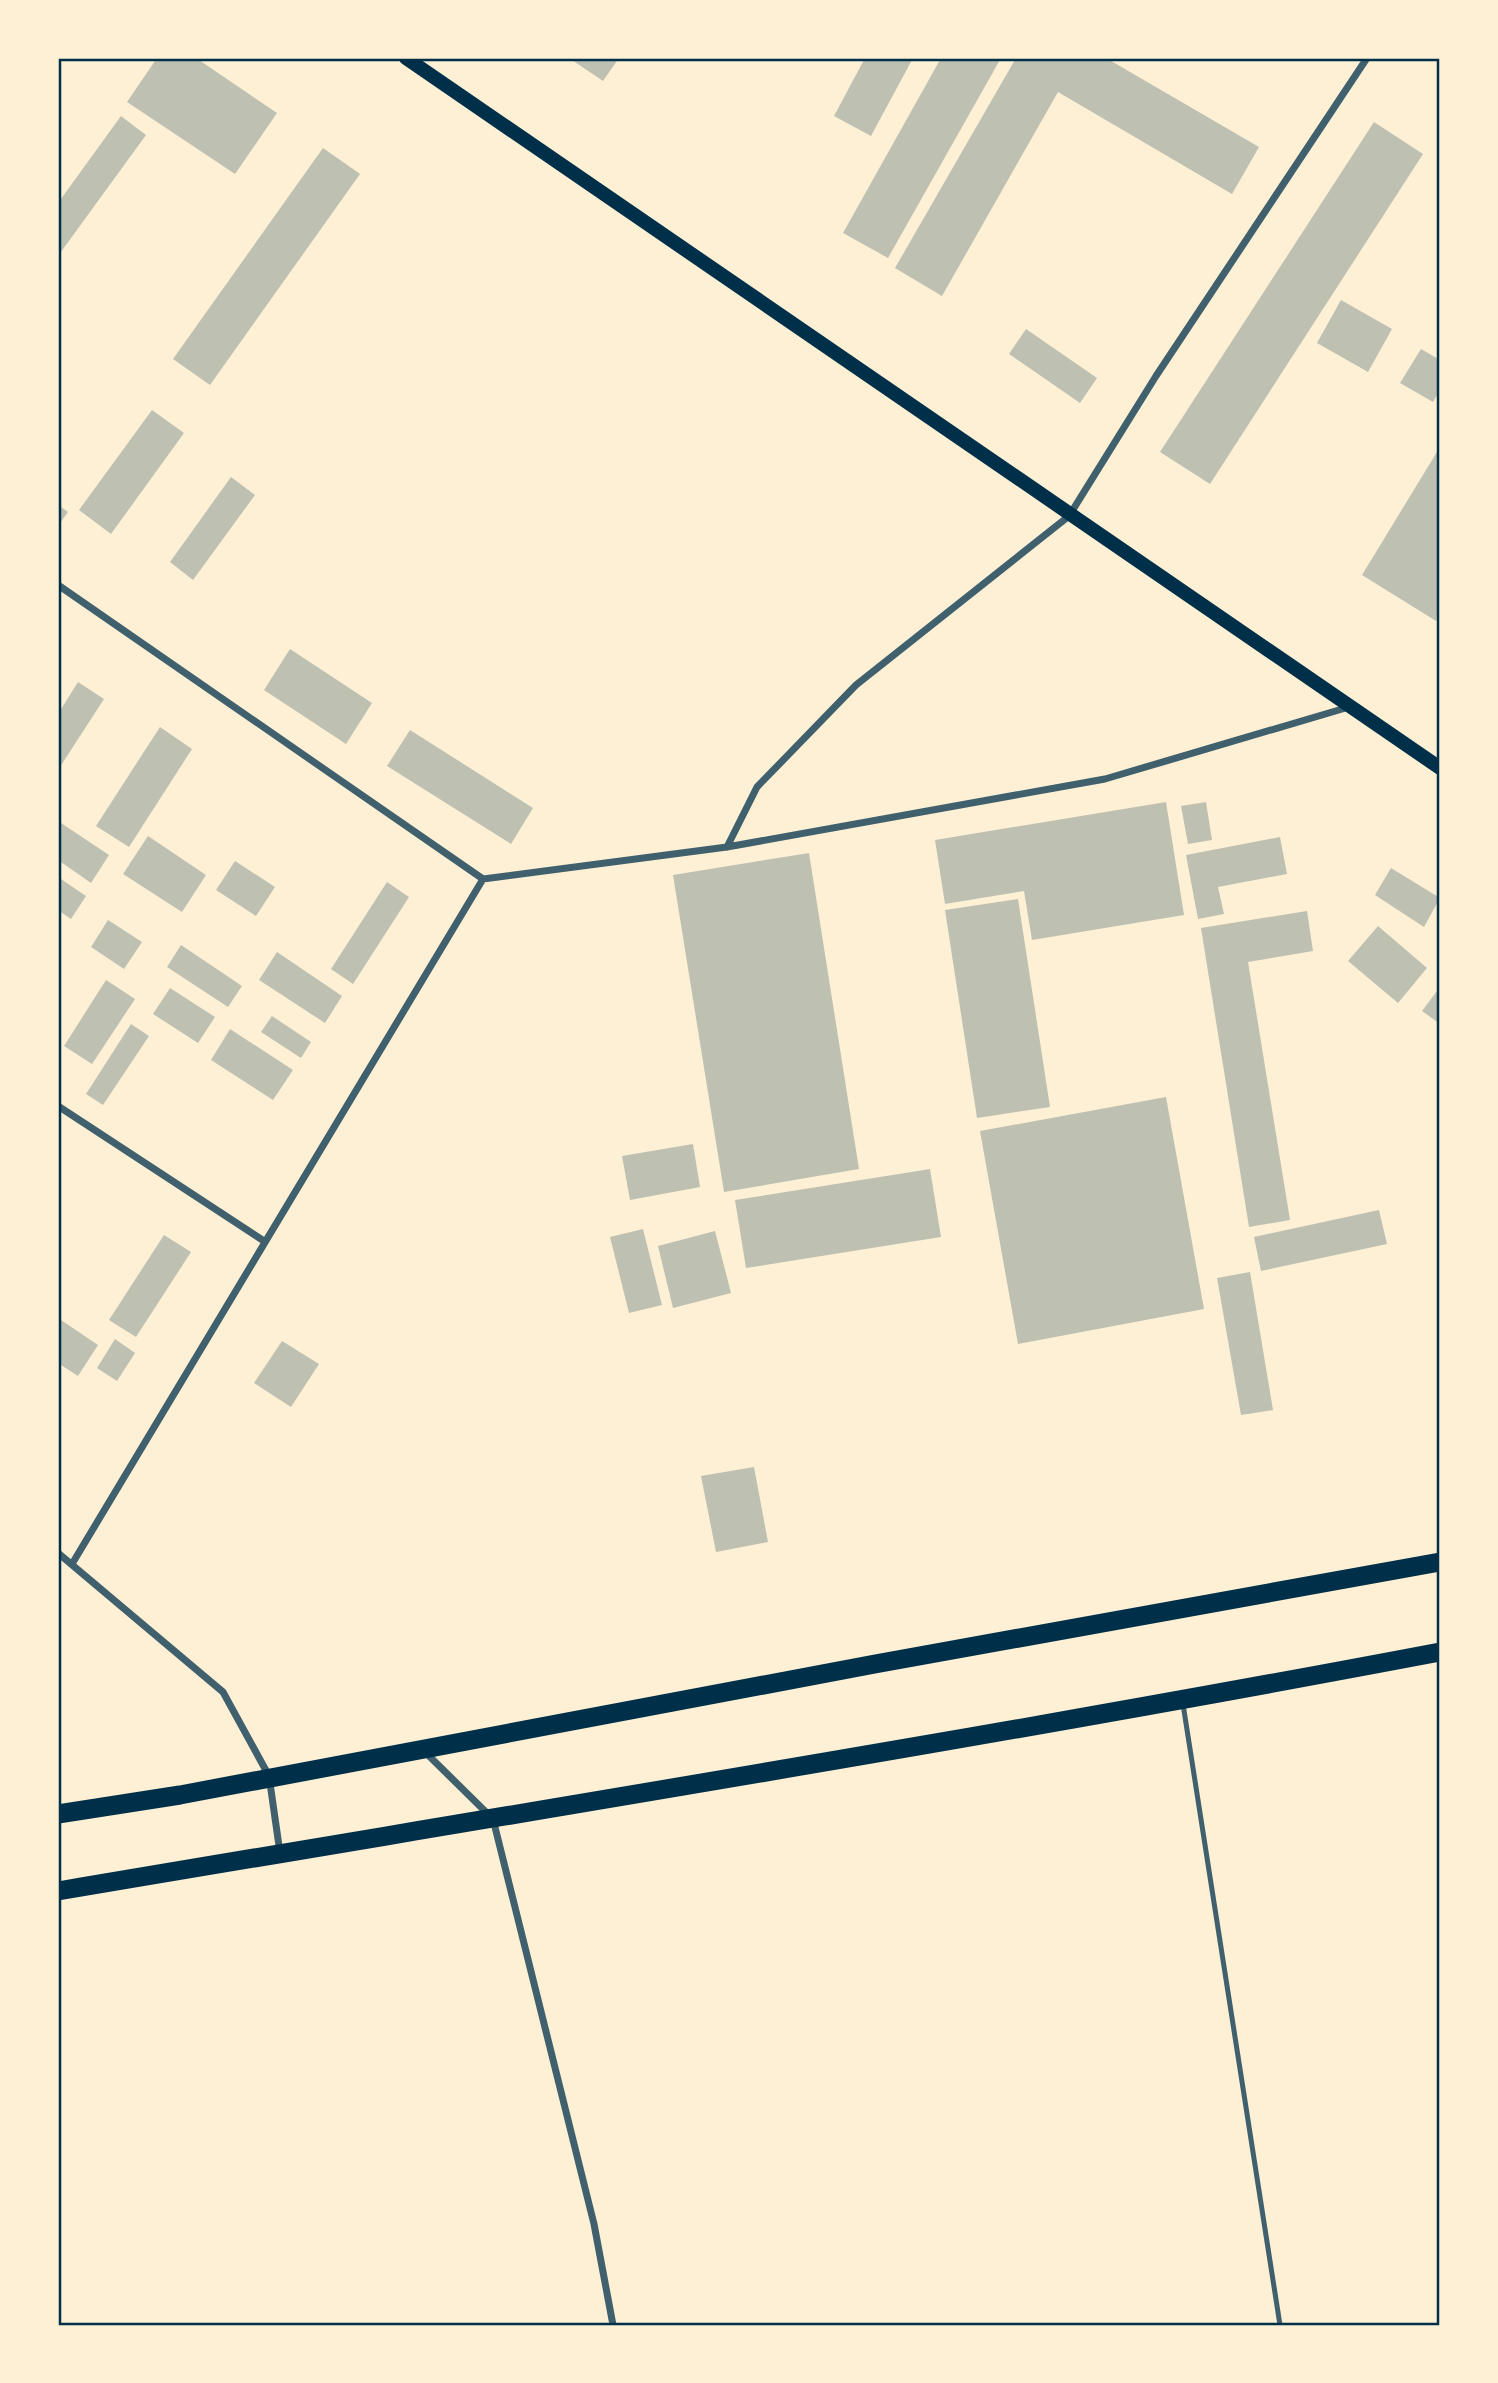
<svg xmlns="http://www.w3.org/2000/svg" width="1498" height="2383" font-family="Roboto,sans-serif">
<style>
.building{fill:#bec0b2}
.lines{fill:none;stroke-linecap:round;stroke-linejoin:round}
.service{stroke:#3f606c;stroke-width:5}
.minor{stroke:#3f606c;stroke-width:7}
.secondary{stroke:#003049;stroke-width:14}
.trunk{stroke:#003049;stroke-width:19}
.neatline{fill:none;stroke:#003049;stroke-width:2.5}
</style>
<rect width="100%" height="100%" fill="#fdf0d5"/>
<path class="building" d="M 157,58 L 196,58 L 277,113 L 235,174 L 127,102 Z
M 569,58 L 619,58 L 603,81 Z
M 865,58 L 913,58 L 871,136 L 834,116 Z
M 941,58 L 1001,58 L 888,258 L 843,233 Z
M 1016,58 L 1106,58 L 1259,147 L 1232,194 L 1058,92 L 942,296 L 895,268 Z
M 121,116 L 146,135 L 58,256 L 58,203 Z
M 1374,122 L 1423,154 L 1210,484 L 1160,452 Z
M 323,148 L 360,174 L 210,385 L 173,359 Z
M 1341,300 L 1392,329 L 1368,372 L 1317,343 Z
M 1026,329 L 1097,378 L 1080,403 L 1009,354 Z
M 1421,349 L 1440,360 L 1440,390 L 1433,402 L 1400,383 Z
M 152,410 L 184,433 L 111,534 L 79,510 Z
M 1440,447 L 1440,613 L 1436,621 L 1362,575 Z
M 231,477 L 255,495 L 193,580 L 170,562 Z
M 58,505 L 68,512 L 58,526 Z
M 290,649 L 372,703 L 346,744 L 264,690 Z
M 78,682 L 104,699 L 58,770 L 58,714 Z
M 160,727 L 192,749 L 129,847 L 96,826 Z
M 410,730 L 533,808 L 511,844 L 387,766 Z
M 1166,802 L 1184,915 L 1032,940 L 1024,891 L 945,904 L 935,840 Z
M 1206,802 L 1212,840 L 1188,844 L 1181,806 Z
M 58,821 L 109,855 L 91,883 L 58,860 Z
M 148,836 L 206,875 L 182,912 L 123,874 Z
M 1280,837 L 1287,874 L 1218,887 L 1224,914 L 1198,919 L 1186,855 Z
M 809,853 L 859,1169 L 724,1192 L 673,875 Z
M 235,861 L 275,887 L 256,916 L 216,890 Z
M 1391,868 L 1440,898 L 1424,927 L 1375,895 Z
M 58,877 L 86,896 L 71,919 L 58,910 Z
M 387,882 L 409,897 L 353,984 L 331,969 Z
M 1018,899 L 1050,1107 L 977,1118 L 945,910 Z
M 1307,911 L 1313,951 L 1248,962 L 1290,1220 L 1249,1227 L 1201,928 Z
M 108,920 L 142,942 L 124,969 L 91,947 Z
M 1378,926 L 1427,968 L 1398,1003 L 1348,961 Z
M 181,945 L 242,986 L 228,1007 L 167,967 Z
M 277,952 L 342,996 L 325,1023 L 259,980 Z
M 106,980 L 135,999 L 92,1064 L 64,1046 Z
M 1440,987 L 1440,1024 L 1422,1011 Z
M 170,988 L 215,1017 L 198,1043 L 153,1014 Z
M 272,1016 L 311,1042 L 301,1058 L 261,1032 Z
M 131,1024 L 149,1036 L 103,1105 L 86,1094 Z
M 230,1029 L 293,1070 L 273,1100 L 211,1060 Z
M 1166,1097 L 1204,1309 L 1018,1344 L 980,1131 Z
M 693,1144 L 700,1187 L 630,1200 L 622,1156 Z
M 930,1169 L 941,1237 L 746,1268 L 735,1200 Z
M 1379,1210 L 1387,1244 L 1261,1271 L 1254,1237 Z
M 643,1229 L 662,1305 L 629,1313 L 610,1237 Z
M 715,1231 L 731,1293 L 673,1308 L 658,1246 Z
M 164,1235 L 191,1252 L 136,1337 L 109,1320 Z
M 1250,1272 L 1273,1410 L 1241,1415 L 1217,1278 Z
M 58,1318 L 98,1345 L 78,1376 L 58,1363 Z
M 115,1339 L 135,1353 L 117,1381 L 97,1368 Z
M 282,1341 L 319,1364 L 291,1407 L 254,1383 Z
M 754,1467 L 768,1542 L 716,1552 L 701,1476 Z"/>
<g class="lines">
<path class="service" d="M 1183,1704 L 1280,2325"/>
<path class="minor" d="M 58,585 L 483,879
M 727,847 L 757,787 L 856,685 L 1069,516 L 1156,376 L 1367,58
M 58,1106 L 264,1241
M 58,1553 L 223,1692 L 269,1776 L 280,1853
M 72,1564 L 483,879 L 727,847 L 1105,779 L 1349,707
M 424,1751 L 493,1819 L 594,2224 L 613,2325"/>
<path class="secondary" d="M 406,58 L 1440,768"/>
<path class="trunk" d="M 58,1814 L 180,1795 L 875,1664 L 1440,1562
M 58,1891 C 519,1813 981,1739 1440,1652"/>
</g>
<rect width="1498" height="2383" fill="none" stroke="#fdf0d5" stroke-width="119"/>
<rect x="60" y="60" width="1378" height="2264" class="neatline"/>
</svg>
